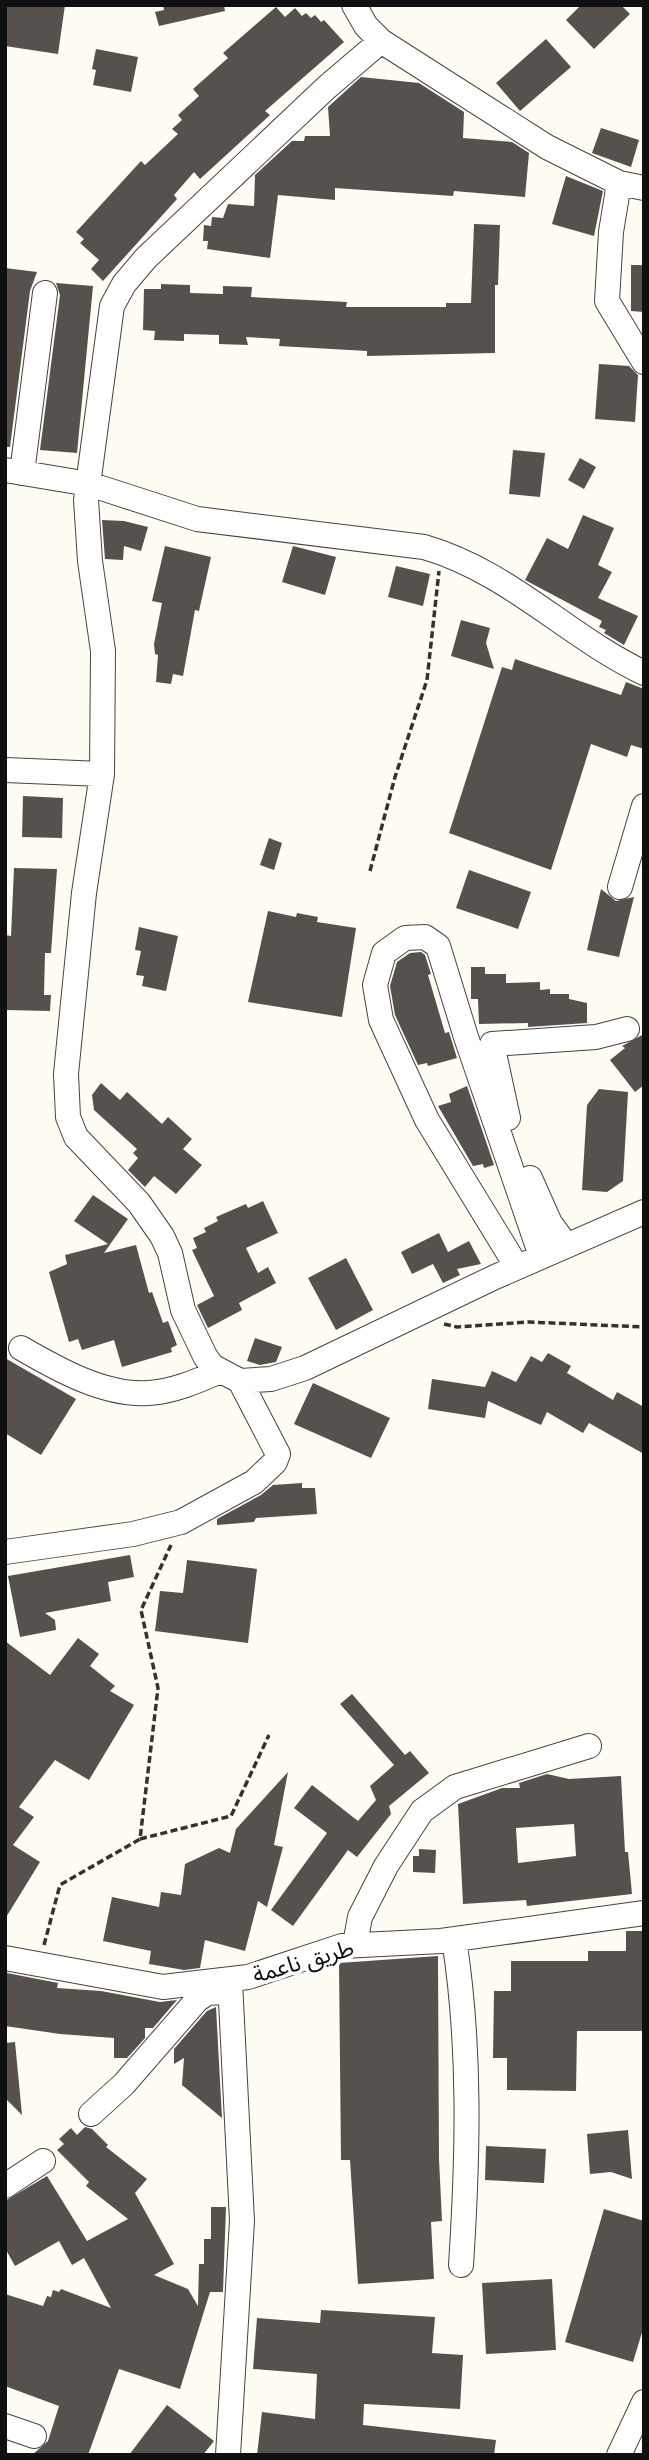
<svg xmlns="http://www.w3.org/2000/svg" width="649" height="2460" font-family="Spectral,'Noto Sans Arabic',serif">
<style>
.building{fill:#57514d;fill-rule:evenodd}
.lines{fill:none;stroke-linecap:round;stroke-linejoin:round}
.minor-casing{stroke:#434343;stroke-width:26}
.path{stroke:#323232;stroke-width:3.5;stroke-dasharray:7 3.5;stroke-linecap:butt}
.minor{stroke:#fff;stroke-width:24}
.labels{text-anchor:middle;stroke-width:7;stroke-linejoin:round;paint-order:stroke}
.street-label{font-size:23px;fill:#101010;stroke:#fff}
</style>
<rect width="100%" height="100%" fill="#fefcf3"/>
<path class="building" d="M 5,5 L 65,5 L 58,54 L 5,46 Z
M 163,5 L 224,5 L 225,11 L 159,26 L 155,12 L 164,10 Z
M 581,5 L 621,5 L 630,14 L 594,49 L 566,20 Z
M 276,7 L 285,17 L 295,8 L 302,16 L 306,13 L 311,18 L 315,15 L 321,22 L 324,20 L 344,42 L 265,111 L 270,115 L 200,179 L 194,172 L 174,195 L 177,199 L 103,281 L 91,269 L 99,260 L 80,243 L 84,239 L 76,232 L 141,161 L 145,165 L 178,134 L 172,129 L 182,120 L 178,115 L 199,96 L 193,89 L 228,58 L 223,53 Z
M 546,39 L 571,67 L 520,111 L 496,83 Z
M 96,49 L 138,57 L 131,92 L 93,85 L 96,70 L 92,69 Z
M 361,77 L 419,83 L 464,112 L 463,138 L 512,142 L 529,153 L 525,197 L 454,191 L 453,196 L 335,188 L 335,200 L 278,195 L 270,258 L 207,249 L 208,241 L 203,241 L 204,225 L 211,226 L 212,217 L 223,218 L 228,204 L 254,206 L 255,175 L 292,141 L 304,141 L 305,136 L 330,136 L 328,107 Z
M 601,128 L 639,140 L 631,167 L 592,153 Z
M 566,176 L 603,191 L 594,236 L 552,224 Z
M 474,224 L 500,225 L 498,285 L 495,285 L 495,353 L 367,356 L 367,351 L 279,346 L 280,339 L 246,337 L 248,345 L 219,344 L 219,335 L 184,334 L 184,341 L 154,340 L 155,331 L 143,330 L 144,289 L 161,289 L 161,284 L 190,285 L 190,293 L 223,294 L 223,286 L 252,287 L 251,297 L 347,302 L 346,307 L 446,307 L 446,303 L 471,303 Z
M 631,265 L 644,265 L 644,312 L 631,311 Z
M 5,268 L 37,272 L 30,291 L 10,447 L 5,447 Z
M 56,283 L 93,286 L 77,453 L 40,450 L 60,295 Z
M 599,364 L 629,366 L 638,375 L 635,422 L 595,419 Z
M 513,450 L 545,453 L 540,497 L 509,494 Z
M 580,458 L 596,467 L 584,489 L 568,480 Z
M 583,515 L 614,528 L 598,565 L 612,572 L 598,598 L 638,616 L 624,645 L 604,633 L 606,630 L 599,627 L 602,621 L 525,580 L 547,538 L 568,549 Z
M 102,520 L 124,521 L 148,527 L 141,551 L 124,546 L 123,560 L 105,559 Z
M 165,546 L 211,557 L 199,611 L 195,610 L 183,676 L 173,674 L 171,684 L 156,682 L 158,655 L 155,654 L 154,644 L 162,603 L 152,601 Z
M 293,546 L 336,557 L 325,595 L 282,582 Z
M 396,566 L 430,574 L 423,606 L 388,597 Z
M 461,620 L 490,628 L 486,643 L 494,669 L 451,656 Z
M 515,659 L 621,695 L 626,682 L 644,689 L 644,749 L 631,745 L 627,757 L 591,744 L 551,870 L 449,833 L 502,667 L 512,670 Z
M 23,796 L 63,798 L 62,838 L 22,837 Z
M 269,838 L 282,843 L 274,870 L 260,865 Z
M 14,868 L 57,869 L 51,953 L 45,953 L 44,995 L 51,995 L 50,1011 L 5,1010 L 5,935 L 11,936 Z
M 469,870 L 531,892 L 518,929 L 456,908 Z
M 601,889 L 616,901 L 634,897 L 619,957 L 587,950 Z
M 268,911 L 296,917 L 297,913 L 318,917 L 317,922 L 356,928 L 342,1017 L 248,1002 Z
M 139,927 L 178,936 L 166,991 L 142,986 L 144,976 L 136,975 L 141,951 L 135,950 Z
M 421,952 L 425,955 L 431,974 L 428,975 L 445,1033 L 449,1032 L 457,1058 L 428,1066 L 427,1063 L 418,1065 L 395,1015 L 390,986 L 397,962 L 410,953 Z
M 471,967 L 485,967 L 485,974 L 506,974 L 506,983 L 540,982 L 540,990 L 550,989 L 550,994 L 569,994 L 569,999 L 587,1003 L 587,1023 L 528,1027 L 528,1023 L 479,1024 L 478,999 L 471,999 Z
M 644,1034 L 644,1085 L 635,1092 L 610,1060 L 625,1048 L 622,1046 Z
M 101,1083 L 120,1100 L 127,1092 L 162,1124 L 168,1117 L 192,1139 L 183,1149 L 202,1165 L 176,1194 L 154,1176 L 145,1187 L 128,1170 L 138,1158 L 133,1153 L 137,1149 L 94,1110 L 92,1095 Z
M 467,1086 L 494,1165 L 484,1168 L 483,1164 L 473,1166 L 438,1106 L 451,1102 L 449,1094 Z
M 599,1089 L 628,1092 L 623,1181 L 607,1192 L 582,1190 L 587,1105 Z
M 93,1195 L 128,1219 L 104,1253 L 136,1245 L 149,1293 L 152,1292 L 163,1323 L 168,1321 L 177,1345 L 171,1348 L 172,1352 L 122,1367 L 114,1340 L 82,1350 L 78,1339 L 69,1342 L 49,1272 L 67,1264 L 65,1255 L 108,1244 L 74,1221 Z
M 263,1201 L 278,1233 L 246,1248 L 258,1273 L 268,1267 L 276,1283 L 239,1303 L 242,1310 L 208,1328 L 197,1305 L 214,1296 L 192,1250 L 197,1248 L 193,1238 L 206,1232 L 204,1228 L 218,1221 L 216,1217 L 246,1204 L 248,1208 Z
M 439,1233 L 448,1252 L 469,1241 L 481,1264 L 457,1269 L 460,1275 L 443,1283 L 433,1264 L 412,1274 L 401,1252 Z
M 346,1258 L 373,1310 L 336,1330 L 308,1278 Z
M 255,1338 L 282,1347 L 276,1362 L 260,1365 L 247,1361 Z
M 548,1353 L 571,1366 L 567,1373 L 613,1400 L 617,1392 L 644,1407 L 644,1454 L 589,1423 L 583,1433 L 547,1412 L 541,1425 L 488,1401 L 485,1418 L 428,1409 L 432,1379 L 485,1387 L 492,1371 L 516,1382 L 531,1356 L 542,1362 Z
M 5,1358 L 76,1399 L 41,1455 L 5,1433 Z
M 313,1383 L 390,1418 L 371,1458 L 294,1424 Z
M 302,1483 L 302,1488 L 315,1488 L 317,1514 L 256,1518 L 254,1522 L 217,1525 L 217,1519 L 261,1495 L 273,1485 Z
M 130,1555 L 134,1577 L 108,1582 L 111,1601 L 45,1613 L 55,1620 L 56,1630 L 20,1637 L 8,1576 Z
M 187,1560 L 257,1569 L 248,1643 L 155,1631 L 160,1591 L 183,1593 Z
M 78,1638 L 99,1654 L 90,1666 L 115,1686 L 110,1691 L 134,1705 L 89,1780 L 55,1760 L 19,1807 L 34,1817 L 13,1845 L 40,1862 L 5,1919 L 5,1641 L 50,1675 Z
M 352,1694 L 405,1755 L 410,1751 L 429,1773 L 389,1806 L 391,1814 L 357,1857 L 348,1850 L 293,1926 L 271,1910 L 327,1833 L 294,1808 L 312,1785 L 358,1821 L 376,1800 L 370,1786 L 394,1765 L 340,1704 Z
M 288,1772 L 274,1845 L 283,1847 L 267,1907 L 258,1901 L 245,1951 L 205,1940 L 200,1968 L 184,1970 L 149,1964 L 151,1951 L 103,1941 L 112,1897 L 159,1907 L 161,1892 L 181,1895 L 185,1864 L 219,1848 L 230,1853 L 236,1829 Z
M 547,1774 L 569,1779 L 621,1776 L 625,1852 L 628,1852 L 632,1894 L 527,1906 L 526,1900 L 463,1904 L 458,1804 L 502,1788 L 520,1788 L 519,1783 ZM 574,1824 L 576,1856 L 518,1863 L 516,1828 Z
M 419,1849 L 436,1850 L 435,1873 L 413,1872 L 413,1856 L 419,1856 Z
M 626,1931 L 644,1931 L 644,2031 L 577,2031 L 576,2091 L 507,2090 L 507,2058 L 493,2058 L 494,1991 L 511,1991 L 511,1961 L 588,1961 L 588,1951 L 626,1951 Z
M 438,1956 L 439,2159 L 442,2221 L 431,2222 L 434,2279 L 358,2284 L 350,2160 L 341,2160 L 339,1963 Z
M 7,1973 L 58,1983 L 57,1988 L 101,1991 L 160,2002 L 177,2000 L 153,2028 L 145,2028 L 145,2038 L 127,2058 L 114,2058 L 114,2038 L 60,2034 L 5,2026 Z
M 216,2007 L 222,2118 L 182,2085 L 184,2058 L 174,2064 L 174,2049 L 207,2011 Z
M 15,2042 L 22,2115 L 5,2098 L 5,2043 Z
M 85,2127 L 92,2129 L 108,2145 L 106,2147 L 147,2179 L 135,2193 L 174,2264 L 154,2275 L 188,2289 L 198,2306 L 199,2264 L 204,2264 L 204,2239 L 211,2239 L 211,2207 L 226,2207 L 223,2292 L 210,2292 L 180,2389 L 119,2369 L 88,2455 L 32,2455 L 48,2441 L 59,2406 L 5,2386 L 5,2294 L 43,2306 L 47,2296 L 51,2297 L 53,2290 L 59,2292 L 61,2289 L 111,2308 L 84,2258 L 72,2265 L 59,2241 L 15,2266 L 5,2248 L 5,2201 L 47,2176 L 87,2241 L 128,2219 L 86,2186 L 89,2182 L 57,2150 L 64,2144 L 59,2139 L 71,2128 L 77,2135 Z
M 628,2130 L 632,2179 L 611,2172 L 590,2174 L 587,2134 Z
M 486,2146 L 546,2149 L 544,2183 L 485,2180 Z
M 604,2209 L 644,2221 L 644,2326 L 633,2362 L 565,2342 Z
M 552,2279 L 556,2350 L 486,2354 L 482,2283 Z
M 321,2310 L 435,2317 L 432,2353 L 463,2355 L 460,2409 L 364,2404 L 363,2425 L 496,2440 L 494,2455 L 257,2455 L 262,2412 L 315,2419 L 317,2374 L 253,2369 L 257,2318 L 320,2323 Z
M 167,2405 L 214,2441 L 203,2455 L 129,2455 Z"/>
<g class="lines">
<defs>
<path id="minor" d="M 354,5 L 366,26 L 381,41
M 619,183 L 611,232 L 607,301 L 644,362
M 644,188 L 619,183 L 547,147 L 381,41 L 327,87 L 146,258 L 124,284 L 112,306 L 86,500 L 90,561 L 103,651 L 102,774 L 84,893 L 66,1074 L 68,1117 L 76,1137 L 139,1203 L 162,1236 L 170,1253 L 183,1310 L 205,1356 L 212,1366 L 240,1381 L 271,1379 L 305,1368 L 495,1277 L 644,1212
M 5,470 L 89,484 L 197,519 L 424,547 C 508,571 567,636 644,673
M 22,473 L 45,293
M 5,770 L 102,774
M 620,887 L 644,806
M 508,1118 L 492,1044 L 596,1037 L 627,1029
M 530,1178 L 550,1223 L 566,1245
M 517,1267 L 427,1120 L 381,1020 L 375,985 L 384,953 L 405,938 L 425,937 L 438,946 L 466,1037 L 541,1256
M 21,1348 C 57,1369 105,1396 148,1393 C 172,1392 198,1381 220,1371
M 5,1552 L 133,1534 L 181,1522 L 254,1482 L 275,1462 L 278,1454 L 240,1381
M 454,1939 C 471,2048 468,2156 461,2265
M 355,1944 L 360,1917 L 386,1866 L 422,1811 L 455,1787 L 589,1746
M 5,1958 L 163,1987 L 248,1977 L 342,1946 L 441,1941 L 644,1913
M 91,2114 L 124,2084 L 197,2000 L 207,1993 L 224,1992
M 5,2186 L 43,2161
M 5,2426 L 34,2436
M 228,2455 L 242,2221 L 230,1981
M 619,2455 L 644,2402"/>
</defs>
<use href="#minor" class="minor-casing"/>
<path class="path" d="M 370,871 L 395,777 L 427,680 L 439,571
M 444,1324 L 457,1327 L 529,1322 L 644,1327
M 140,1839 L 231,1816 L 269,1735
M 44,1945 L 60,1885 L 140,1839 L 158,1688 L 141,1610 L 171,1545"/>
<use href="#minor" class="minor"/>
</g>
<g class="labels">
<g class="street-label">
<text transform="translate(303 1961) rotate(-16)" y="8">طريق ناعمة</text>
</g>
</g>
<rect width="649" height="2460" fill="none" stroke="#101010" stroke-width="14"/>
</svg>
